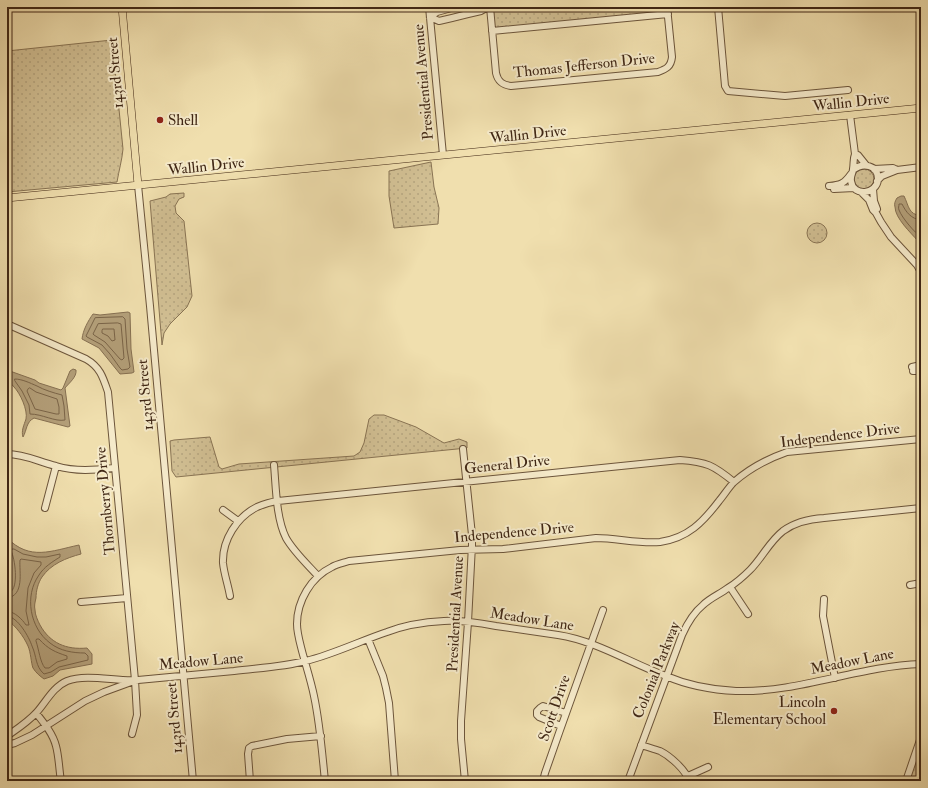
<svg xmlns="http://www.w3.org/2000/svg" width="928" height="788" font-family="'IM FELL Double Pica',serif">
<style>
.green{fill:url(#green-dots);stroke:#897454}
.water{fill:#b4a07a;stroke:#867052}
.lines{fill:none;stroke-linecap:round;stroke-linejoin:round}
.shore{stroke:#7a6448;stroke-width:1}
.minor-casing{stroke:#6c553b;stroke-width:8}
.major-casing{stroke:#402715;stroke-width:8}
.minor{stroke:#f5eaca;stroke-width:6}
.major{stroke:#f0dfae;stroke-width:7}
.poi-dot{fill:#8f2418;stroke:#f5eaca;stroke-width:1.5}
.labels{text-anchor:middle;stroke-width:4;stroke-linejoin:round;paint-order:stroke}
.street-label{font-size:15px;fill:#402715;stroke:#f5eaca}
.poi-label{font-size:15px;fill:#402715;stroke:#f5eaca;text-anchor:start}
</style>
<defs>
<pattern id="green-dots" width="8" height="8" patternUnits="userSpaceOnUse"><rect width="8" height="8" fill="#d2c094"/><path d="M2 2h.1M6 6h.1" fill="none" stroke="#b5a57f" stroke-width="1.8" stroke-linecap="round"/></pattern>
</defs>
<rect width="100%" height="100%" fill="#f0dfae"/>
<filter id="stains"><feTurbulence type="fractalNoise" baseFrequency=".005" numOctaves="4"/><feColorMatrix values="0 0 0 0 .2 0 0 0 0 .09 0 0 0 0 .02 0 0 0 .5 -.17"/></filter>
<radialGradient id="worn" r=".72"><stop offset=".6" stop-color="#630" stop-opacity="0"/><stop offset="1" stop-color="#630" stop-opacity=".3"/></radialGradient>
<path class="green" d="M 492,7 L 664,7 L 664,12 L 494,28 Z
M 112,40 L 123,149 C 122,160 119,170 117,182 L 7,192 L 7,51 Z
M 431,162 L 434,187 L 439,208 L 438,224 L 394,228 L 389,196 L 389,171 Z
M854 179a10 10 0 1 1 20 0a10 10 0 1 1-20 0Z
M 184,193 L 184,197 L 179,199 L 175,206 L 176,213 L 184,221 L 192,296 L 187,307 L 170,324 L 164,333 L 162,345 L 150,201 L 166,197 L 170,194 Z
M807 233a10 10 0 1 1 20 0a10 10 0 1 1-20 0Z
M 374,415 L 384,415 L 416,427 L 444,443 L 459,439 L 467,442 L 467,448 L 176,477 L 172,471 L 170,441 L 174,440 L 210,437 L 219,467 L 222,469 L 239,464 L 354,456 L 360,452 L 364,443 L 369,419 Z
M 921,745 L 921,781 L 908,781 Z"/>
<path class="water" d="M 901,196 L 904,196 C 909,206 908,214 921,216 L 921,241 L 918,241 C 911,233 895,218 895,207 C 894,204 895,201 897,198 Z
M 128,312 L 130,313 L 131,349 L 134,372 L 132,373 L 120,374 L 99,348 L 82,339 C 83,330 88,321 93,314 L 100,315 Z
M 73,369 L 76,370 C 77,377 69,383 65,388 L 70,426 L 68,427 L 34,418 C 26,422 27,430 23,437 C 21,431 24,425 26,419 C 28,410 20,393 14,387 C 12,384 9,382 7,380 L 7,370 L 35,380 L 39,383 L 61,390 L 63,388 L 70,371 Z
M 7,538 C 30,561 51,551 79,545 L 81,554 C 66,558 51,564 42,577 C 38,583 36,591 36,598 C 35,602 34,606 35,610 C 35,615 38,621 40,625 C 50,643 66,650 87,648 L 92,654 L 92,664 L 60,670 L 53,676 L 44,679 C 40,676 36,673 33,668 C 31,663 31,653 28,646 C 23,635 16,627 7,619 L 7,592 C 15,579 10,564 7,551 C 6,547 7,542 7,538 Z"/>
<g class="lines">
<path class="shore" d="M 921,220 C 911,219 906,212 902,204 L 899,204 C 899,207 898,207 899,210 C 902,218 915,233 921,237
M 123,317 L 125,319 L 127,349 L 130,367 L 128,369 L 122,370 L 120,368 L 110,354 L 102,345 L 87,337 L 86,336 L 95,318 Z
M 118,323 L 121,324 L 124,358 L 122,360 L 120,359 L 105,342 L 94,335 L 93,334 L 98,324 Z
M 103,329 L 114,329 L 115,340 L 112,341 L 108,336 L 102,333 L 102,331 Z
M 15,379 C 22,379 30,383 37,386 C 44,390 54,393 62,395 L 64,406 L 65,420 C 55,422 42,414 30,414 L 29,405 L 22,391 L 15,381 Z
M 30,388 L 36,392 L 57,399 L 59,407 L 59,414 L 56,414 L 35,409 L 27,391 L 28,389 Z
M 7,593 C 8,592 9,593 10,592 C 19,588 15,558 11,551 L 12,549 L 14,549 L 23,554 L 37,557 L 46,557 L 60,554 L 60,557 C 52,562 44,567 39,575 C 24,596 30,628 50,643 C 60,651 73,653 85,653 L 88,656 L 88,660 L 59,667 L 51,672 L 44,674 C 35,666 37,657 32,646 C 29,637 18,617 7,616
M 7,598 C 25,596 19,571 20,560 L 21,559 L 41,562 L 41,565 L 34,573 L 28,588 L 26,611 L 29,625 L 26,625 C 22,619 15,612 7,611
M 37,639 L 39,639 C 48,649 55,652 67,656 L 67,659 L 57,662 L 49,668 L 45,668 C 40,662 39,650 36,641 Z"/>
<defs>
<path id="minor" d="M 429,7 L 443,155
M 490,7 L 496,73 C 498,82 503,85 511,86 L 658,72 C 666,69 671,67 672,57 L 667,7
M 718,7 L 725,86 L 728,91 L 785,96 L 848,90
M 430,17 L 439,21 L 452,18 L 468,14 L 481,11 L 488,7
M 430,17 L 437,12 L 455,7
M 492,31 L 668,14
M 850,115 L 855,154 C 853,159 854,163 853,169 C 853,173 850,176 851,181 C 853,197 877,195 878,179 C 878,165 863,162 853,170
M 855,154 L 858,155 L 866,165
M 874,169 L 893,168 L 897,170 L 921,167
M 877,181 L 882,176 L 897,170
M 138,185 L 150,306 L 193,781
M 829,186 C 840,185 844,184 851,174
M 834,189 L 854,188
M 873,189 L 874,201 L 877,209
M 861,192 L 869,200 L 873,210 L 876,213 L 881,222 L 891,237 L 917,265 L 921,272
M 7,324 L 86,359 C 100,367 103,377 108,392 L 135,680 L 137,715 L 132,734
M 912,367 L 921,365
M 913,371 L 921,371
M 463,449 L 472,535 L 472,545 L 468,622 L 461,721 L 461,739 L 465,781
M 7,454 C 25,454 39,462 56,466 C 76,472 95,470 115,468
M 274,465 C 276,487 276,518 286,538 C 294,552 307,564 318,576
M 45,508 L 56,466
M 223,510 L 238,521
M 910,585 L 921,583
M 730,587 L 748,614
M 230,596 C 228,584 224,574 223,563 C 222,540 237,517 257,507 C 264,504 270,502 278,501 L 680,460 C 707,462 713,465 734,482
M 824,599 L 823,616 L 835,678
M 81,602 L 127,598
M 368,639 L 383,676 L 386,688 L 389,703 L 395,781
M 36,713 C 44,723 53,734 56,746 C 59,757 59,769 61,781
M 561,726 L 539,717 L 537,715 L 537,711 L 540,708 L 543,706 L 566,713
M 7,736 C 17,729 28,722 37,712 C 46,702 53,687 67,681 C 87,673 117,682 138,680 C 170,677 202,674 234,671 C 258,668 282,667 306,661 C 334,654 360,641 387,632 C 405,625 425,622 444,621 C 461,620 479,623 496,626 C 517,629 538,632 558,635 C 597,641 630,663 666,676 C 687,685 713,690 736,691 C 799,693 858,666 921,664
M 7,745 L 15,743 L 32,735 L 85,701 L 104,692 L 134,681
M 641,745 C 647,747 654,749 660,751 C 670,756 686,770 689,781
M 688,776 L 708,767
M 250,781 L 248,754 L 249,748 L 252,746 L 287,739 L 321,736
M 325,781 C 322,752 320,724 314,696 C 311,681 306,666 302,651 C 300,643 297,633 297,624 C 297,601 311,577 332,567 C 337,564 343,563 349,561 L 460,550 L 503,549 L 596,538 C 617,538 639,544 660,542 C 688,538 703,522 719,501 C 724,495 729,487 734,482 C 751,467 767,459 787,452 L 921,439
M 543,781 L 545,773 L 559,733 L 603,610
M 628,781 L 682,635 C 687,624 693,613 703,605 C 710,598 720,594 728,588 C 736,583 743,577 750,570 C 762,558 769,542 783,531 C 795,522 809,519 824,518 L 921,508
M 906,781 L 921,737"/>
<path id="major" d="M 122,7 L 138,185
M 7,198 L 921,108"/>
</defs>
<use href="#minor" class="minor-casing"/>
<use href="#major" class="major-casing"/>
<use href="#minor" class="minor"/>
<use href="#major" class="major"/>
</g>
<g class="poi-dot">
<circle cx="160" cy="120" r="4"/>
<circle cx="834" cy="711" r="4"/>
</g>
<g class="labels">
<g class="street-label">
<text transform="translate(584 65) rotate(-6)" y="5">Thomas Jefferson Drive</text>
<text transform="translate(115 73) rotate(-95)" y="5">143rd Street</text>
<text transform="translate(423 82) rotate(-95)" y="5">Presidential Avenue</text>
<text transform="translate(851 102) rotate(-6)" y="5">Wallin Drive</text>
<text transform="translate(528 134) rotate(-6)" y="5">Wallin Drive</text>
<text transform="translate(206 166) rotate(-6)" y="5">Wallin Drive</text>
<text transform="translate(145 395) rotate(-95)" y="5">143rd Street</text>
<text transform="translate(840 435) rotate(-7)" y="5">Independence Drive</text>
<text transform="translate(507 464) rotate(-6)" y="5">General Drive</text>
<text transform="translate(105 501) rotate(-95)" y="5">Thornberry Drive</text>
<text transform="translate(514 532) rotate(-5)" y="5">Independence Drive</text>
<text transform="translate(455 614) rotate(-87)" y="5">Presidential Avenue</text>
<text transform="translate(532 619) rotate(9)" y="5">Meadow Lane</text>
<text transform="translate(201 661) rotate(-5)" y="5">Meadow Lane</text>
<text transform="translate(852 661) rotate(-11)" y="5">Meadow Lane</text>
<text transform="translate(656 670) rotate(-68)" y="5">Colonial Parkway</text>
<text transform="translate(554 708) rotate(-71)" y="5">Scott Drive</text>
<text transform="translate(174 718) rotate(-95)" y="5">143rd Street</text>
</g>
<g class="poi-label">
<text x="168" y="125">Shell</text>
<text x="826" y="707" text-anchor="end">Lincoln<tspan x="826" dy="17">Elementary School</tspan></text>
</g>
</g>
<rect width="928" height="788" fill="none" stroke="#f0dfae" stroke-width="24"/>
<rect x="8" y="8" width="912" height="772" fill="none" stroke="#402715" stroke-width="2"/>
<rect x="12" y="12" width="904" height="764" fill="none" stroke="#402715"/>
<rect width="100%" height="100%" filter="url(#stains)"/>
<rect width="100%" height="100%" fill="url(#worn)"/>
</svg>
